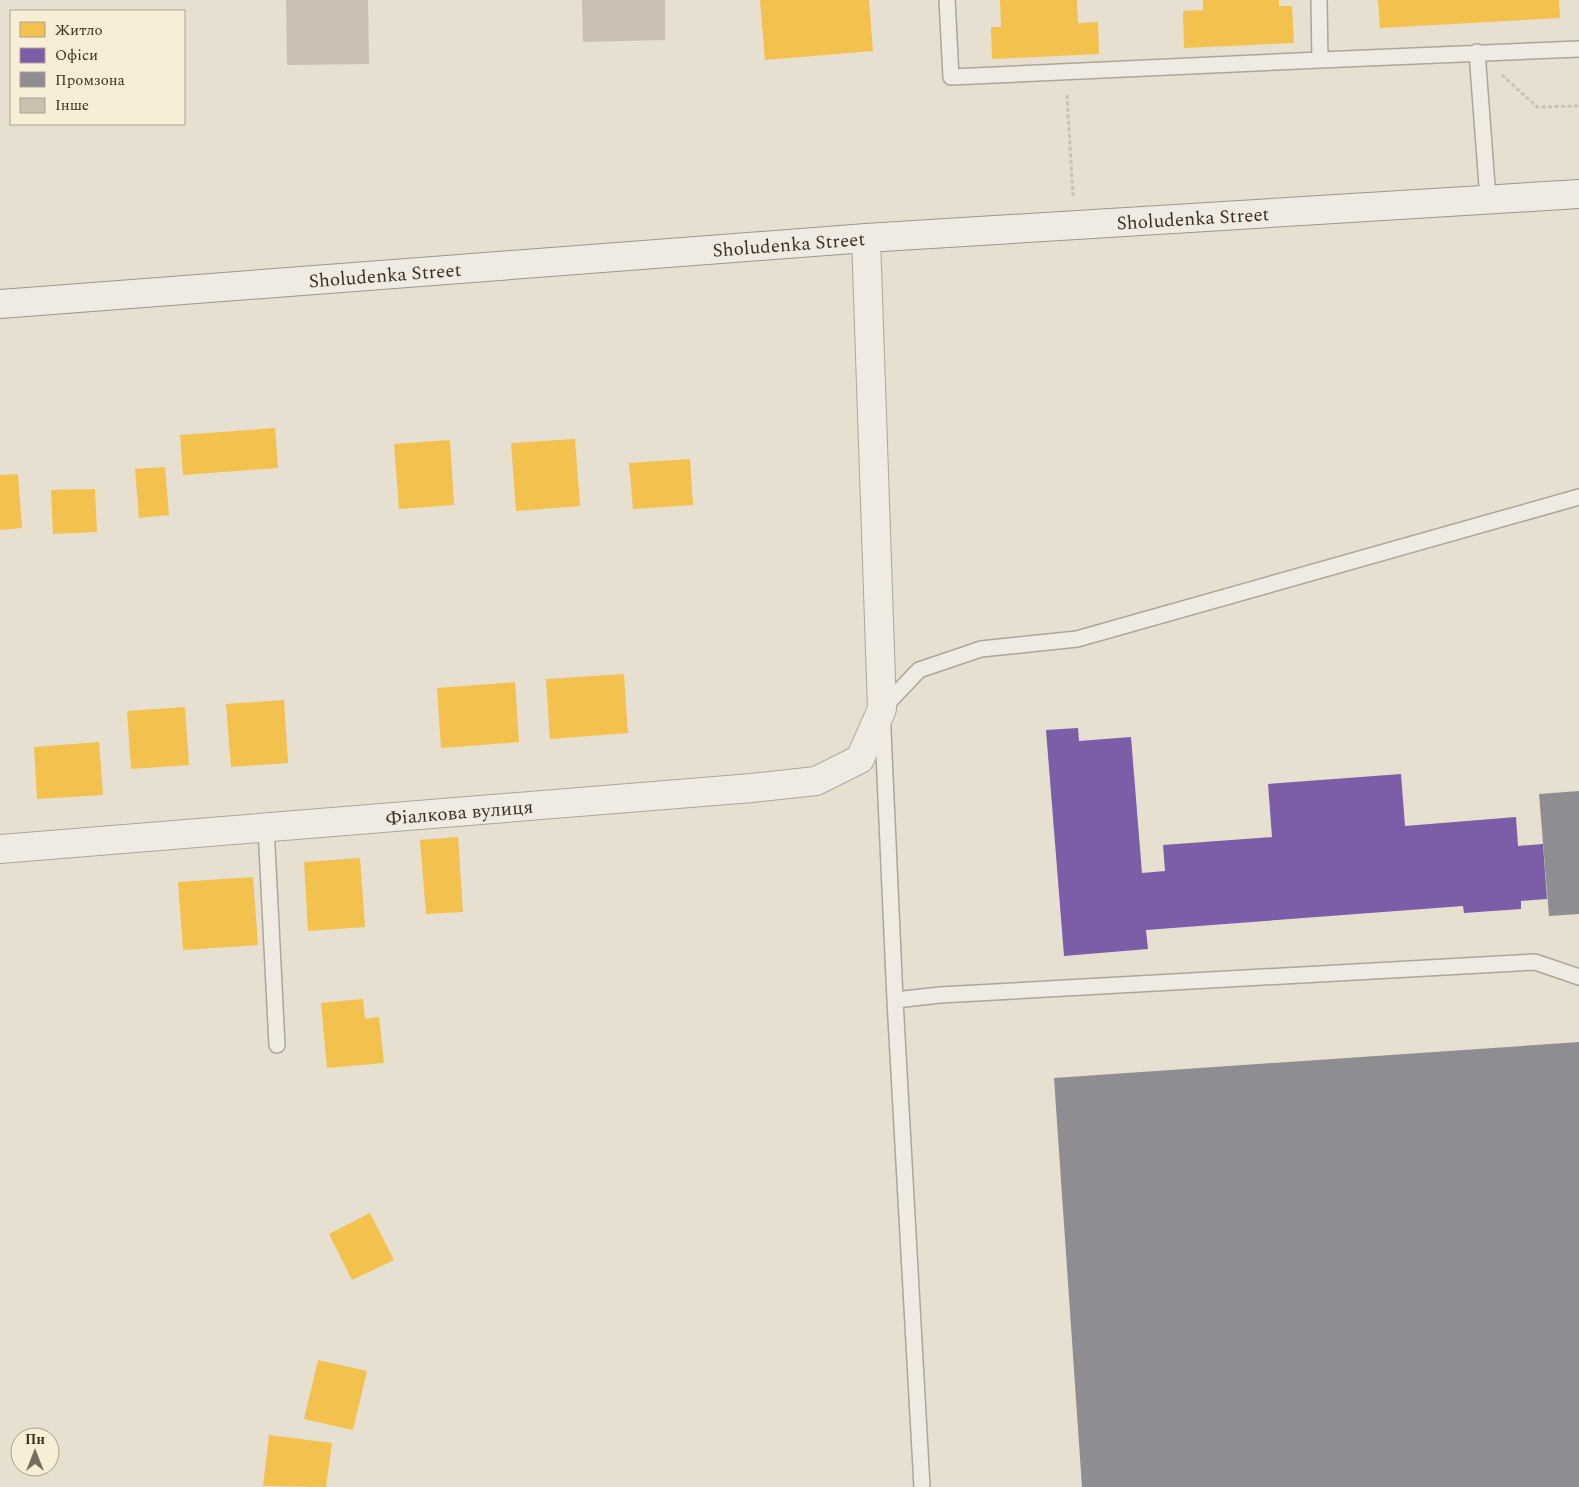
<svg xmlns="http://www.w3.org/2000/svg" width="1579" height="1487" font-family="Spectral,serif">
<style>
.homes{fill:#f2c14e}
.offices{fill:#7b5ea7}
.industry{fill:#8d8d92}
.building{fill:#cbbfb2}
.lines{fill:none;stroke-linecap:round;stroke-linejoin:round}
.service-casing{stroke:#ada599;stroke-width:18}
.minor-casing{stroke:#ada599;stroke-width:30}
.secondary-casing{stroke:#9c958a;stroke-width:30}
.path{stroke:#c8c2b9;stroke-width:3;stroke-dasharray:4 2.5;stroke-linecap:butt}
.service{stroke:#efebe3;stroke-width:15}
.minor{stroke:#efebe3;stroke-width:28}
.secondary{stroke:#efebe3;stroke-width:28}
.labels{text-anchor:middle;stroke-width:5;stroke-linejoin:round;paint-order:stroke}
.street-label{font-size:19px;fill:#3d2e20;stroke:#f7eed8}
</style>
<rect width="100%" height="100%" fill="#e7e0d1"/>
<path class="homes" d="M 760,0 L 869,0 L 873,51 L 765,60 Z
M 1000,0 L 1077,0 L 1078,23 L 1098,22 L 1099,54 L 992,59 L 991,27 L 1001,27 Z
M 1203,0 L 1279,0 L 1279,6 L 1292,6 L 1294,43 L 1184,48 L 1183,11 L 1203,10 Z
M 1378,0 L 1559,0 L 1560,18 L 1380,28 Z
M 275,428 L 278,468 L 183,475 L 180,435 Z
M 575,439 L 580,506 L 516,511 L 511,443 Z
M 450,440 L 454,505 L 399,509 L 394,444 Z
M 690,459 L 693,505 L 633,509 L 629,463 Z
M 165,467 L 169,515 L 139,518 L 135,469 Z
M 18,474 L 22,528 L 0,530 L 0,475 Z
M 95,489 L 97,532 L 53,534 L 51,490 Z
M 624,674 L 628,733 L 550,739 L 546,679 Z
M 515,682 L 519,742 L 441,748 L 437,688 Z
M 284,700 L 288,763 L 231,767 L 226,704 Z
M 185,707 L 189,765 L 131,769 L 127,711 Z
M 99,742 L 103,795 L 37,799 L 34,747 Z
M 458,837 L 463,912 L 426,914 L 420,840 Z
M 360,858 L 365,927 L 308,931 L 304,862 Z
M 253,877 L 258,945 L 183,950 L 178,882 Z
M 363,999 L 365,1019 L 379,1017 L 384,1063 L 327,1068 L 321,1003 Z
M 370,1213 L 394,1260 L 352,1280 L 329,1234 Z
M 318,1360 L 367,1371 L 353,1430 L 304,1419 Z
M 269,1435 L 332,1443 L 326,1487 L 263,1486 Z"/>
<path class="offices" d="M 1078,728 L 1079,741 L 1131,737 L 1142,873 L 1165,871 L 1163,845 L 1272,837 L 1268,784 L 1401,774 L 1405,826 L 1516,817 L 1518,846 L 1543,844 L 1547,899 L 1521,901 L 1521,909 L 1464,913 L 1463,906 L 1146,930 L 1148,949 L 1064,956 L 1046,730 Z"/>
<path class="industry" d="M 1579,791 L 1579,914 L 1549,916 L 1539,794 Z
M 1579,1042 L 1579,1487 L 1082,1487 L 1054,1078 Z"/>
<path class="building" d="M 286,0 L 368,0 L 369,64 L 287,65 Z
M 582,0 L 665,0 L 665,40 L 583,42 Z"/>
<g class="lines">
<defs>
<path id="service" d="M 947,0 L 951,77 L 1320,60
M 1319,0 L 1320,60 L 1579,49
M 1477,52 L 1488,199
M 266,827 L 277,1045
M 895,1000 L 940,995 L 1535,962 L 1579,977
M 922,1487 L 895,1000 L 882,709 L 919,670 L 981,649 L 1077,639 L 1579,497"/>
<g id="minor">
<path id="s1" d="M 0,849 L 752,788 L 816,781 L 860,759 L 882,709 L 866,238"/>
</g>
<g id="secondary">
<path id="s2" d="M 0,304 L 866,238 L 1579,194"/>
</g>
</defs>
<use href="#service" class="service-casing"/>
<use href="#minor" class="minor-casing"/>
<use href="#secondary" class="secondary-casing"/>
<path class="path" d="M 1502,75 L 1537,107 L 1579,106
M 1067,95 L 1073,196"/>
<use href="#service" class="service"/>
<use href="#minor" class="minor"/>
<use href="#secondary" class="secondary"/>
</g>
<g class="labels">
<g class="street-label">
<text dy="7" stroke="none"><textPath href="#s2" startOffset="1196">Sholudenka Street</textPath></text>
<text dy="7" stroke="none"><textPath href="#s2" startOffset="791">Sholudenka Street</textPath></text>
<text dy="7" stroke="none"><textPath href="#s2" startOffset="386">Sholudenka Street</textPath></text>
<text dy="7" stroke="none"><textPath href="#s1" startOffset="461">Фіалкова вулиця</textPath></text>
</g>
</g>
<rect x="10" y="10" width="175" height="115" fill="#f7eed8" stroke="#ada18e"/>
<rect x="20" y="22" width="25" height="15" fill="#f2c14e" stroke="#ada18e"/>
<text x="55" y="35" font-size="15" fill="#3d2e20">Житло</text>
<rect x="20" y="48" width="25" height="15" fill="#7b5ea7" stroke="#ada18e"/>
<text x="55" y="60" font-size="15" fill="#3d2e20">Офіси</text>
<rect x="20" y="72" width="25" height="15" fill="#8d8d92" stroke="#ada18e"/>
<text x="55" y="85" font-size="15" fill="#3d2e20">Промзона</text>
<rect x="20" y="98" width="25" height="15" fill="#cbbfb2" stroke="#ada18e"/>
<text x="55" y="110" font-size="15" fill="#3d2e20">Інше</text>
<g transform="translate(35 1452)"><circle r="24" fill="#f7eed8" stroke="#ada18e"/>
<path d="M0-4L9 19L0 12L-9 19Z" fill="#786c5e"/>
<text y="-8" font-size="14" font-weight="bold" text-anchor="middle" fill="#3d2e20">Пн</text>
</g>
</svg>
